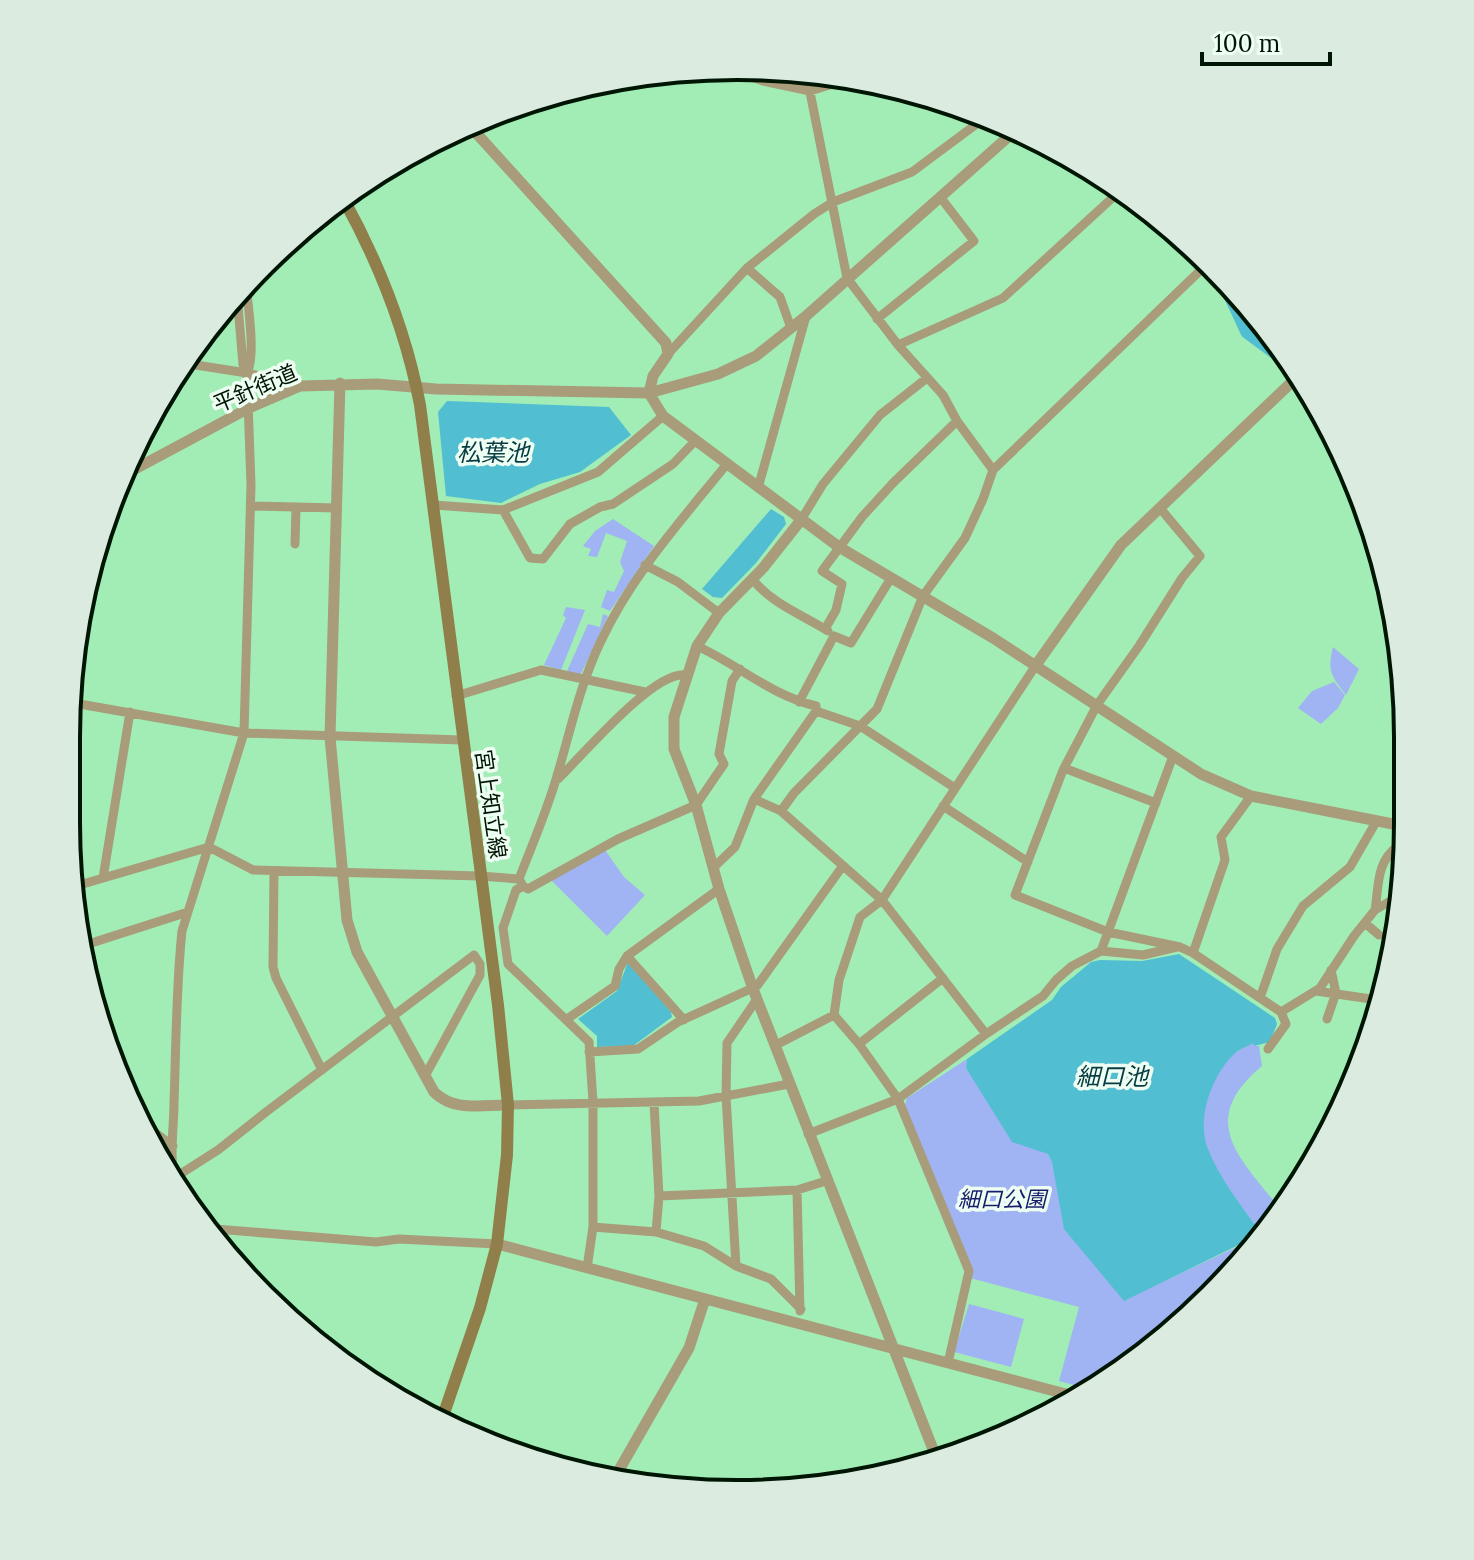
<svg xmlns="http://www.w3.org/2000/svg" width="1474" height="1560" font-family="Lora,'Noto Sans JP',serif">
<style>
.green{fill:#a0b3f3}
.water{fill:#51bed2}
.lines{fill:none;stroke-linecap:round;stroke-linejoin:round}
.river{stroke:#51bed2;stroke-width:16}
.minor{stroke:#a89c7b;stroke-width:9}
.tertiary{stroke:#a89c7b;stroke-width:11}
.secondary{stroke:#907f4b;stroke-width:12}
.labels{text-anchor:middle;stroke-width:7;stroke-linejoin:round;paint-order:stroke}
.street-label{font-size:22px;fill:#001604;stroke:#effef2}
.park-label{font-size:22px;font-style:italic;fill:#181d6b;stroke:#effef2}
.water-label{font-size:24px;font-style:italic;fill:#063b43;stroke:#effef2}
.rim{fill:none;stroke:#001604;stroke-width:4}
</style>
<rect width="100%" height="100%" fill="#a2edb5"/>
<path class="green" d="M 613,519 L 654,546 L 610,611 L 601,607 L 607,590 L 614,592 L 624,571 L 620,562 L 627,541 L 606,533 L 597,557 L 588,556 L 591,549 L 583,546 L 595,531 Z
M 566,607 L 585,610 L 561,670 L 544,665 L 566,618 L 563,615 Z
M 603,614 L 608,616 L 580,676 L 567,671 L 588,624 L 600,627 Z
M 1333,647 L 1359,669 L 1346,695 C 1331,676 1327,670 1333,647 Z
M 1334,682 L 1345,695 L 1338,708 L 1321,724 L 1298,708 L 1312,691 Z
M 605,850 L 624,877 L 645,895 L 607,936 L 551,880 Z
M 1254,1042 L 1254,1046 L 1259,1046 L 1262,1066 C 1195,1122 1241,1159 1282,1211 L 1261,1234 C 1243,1207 1219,1180 1207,1149 C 1196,1120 1210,1077 1232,1055 C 1238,1050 1247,1046 1254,1042 Z
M 967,1059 L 966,1068 L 1040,1150 L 1048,1154 L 1124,1300 L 1260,1236 L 1180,1327 L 1092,1390 L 1059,1381 L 1079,1307 L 970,1278 L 905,1105 L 907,1098 Z
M 969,1304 L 1024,1319 L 1011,1367 L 954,1352 Z"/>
<path class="water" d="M 447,401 L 609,407 L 631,435 L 580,472 L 540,484 L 501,503 L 446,496 L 438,412 Z
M 771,509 L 784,517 L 786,524 L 756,563 L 722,598 L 713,597 L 702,589 Z
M 1179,954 L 1275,1018 L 1277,1024 L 1270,1042 L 1254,1046 L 1253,1043 C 1246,1047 1237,1050 1232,1056 C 1211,1078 1196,1120 1208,1149 C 1220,1180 1243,1207 1261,1234 L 1124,1301 L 1064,1229 L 1052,1162 L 1048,1154 L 1012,1142 L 966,1068 L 967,1059 L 1052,1000 L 1061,987 L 1091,962 L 1100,960 L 1142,961 Z
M 628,962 L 671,1012 L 672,1017 L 633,1046 L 597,1047 L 597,1036 L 578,1019 L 617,991 Z"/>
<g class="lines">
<path class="river" d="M 1223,277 L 1248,331 L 1290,362"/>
<path class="minor" d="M 728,69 L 763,81 L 810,91 L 849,79
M 806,72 L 847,278 L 898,345 L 943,395 L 957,421 L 993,470
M 747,268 L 780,297 L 791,328
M 237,294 L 243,365 L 247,373
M 877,319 L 974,241 L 941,198
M 898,345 L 1003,298 L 1121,190
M 668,354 L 747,268 L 814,214 L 833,202 L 912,172 L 986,117
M 183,363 L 247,373 L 300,386
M 758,488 L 806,316
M 434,505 L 503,510 L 598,472 L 663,416
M 251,506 L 336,508
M 1160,508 L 1200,556 L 1182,578 L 1139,646 L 1097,705 L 1063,770 L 1015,895 L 1108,932 L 1180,947 L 1193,953 L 1281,1012 L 1286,1024 L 1268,1049
M 503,510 L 530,558 L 543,559 L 570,524 L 600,507 L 613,504 L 673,464 L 695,441
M 801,520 L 823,484 L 880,415 L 927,378
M 295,544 L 296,507
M 645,565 L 678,582 L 719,613
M 753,580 C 774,605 801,614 828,631
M 825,629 L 836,610 L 842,584 L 822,571 L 862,517 L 893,483 L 957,421
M 697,646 C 739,665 770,695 816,706 L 816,711 L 754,799 L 735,847 L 713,868
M 456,696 L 541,670 L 645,692
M 68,702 L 244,733 L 462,740
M 799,702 L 834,636 L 851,643 L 891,578
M 816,711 L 860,726 L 955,788
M 1064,768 L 1156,803
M 558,779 C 582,756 654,670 686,675
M 754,799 L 781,811 L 882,900 L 986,1034
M 943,806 L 1028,862
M 781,811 L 794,793 L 877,709 L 923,596 L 965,538 L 983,499 L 993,470 L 1208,263
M 274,871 L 273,967 L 276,978 L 322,1070
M 103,878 L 130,712
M 519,879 C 532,845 547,811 557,776 C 570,732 580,685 600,643 C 631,576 680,522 726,465
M 76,886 L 209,847 L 253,870 L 480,876 L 519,879 L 523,886 L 528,889 L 618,839 L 696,805 L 724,764 L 719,754 L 732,681 L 740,669
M 523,886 L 516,890 L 503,928 L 508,964 L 589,1042 L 593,1102 L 593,1227 L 587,1268
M 1375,910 C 1379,885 1376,862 1398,846
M 1365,923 L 1379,935
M 79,947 L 188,912
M 1101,951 L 1143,955 L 1177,947
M 1193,953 L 1225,860 L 1221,837 L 1251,796
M 627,956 L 684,1020
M 1316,991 L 1371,999 L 1379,1006
M 1260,998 L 1277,949 L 1303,906 L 1350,867 L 1376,822
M 1281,1012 L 1320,988 L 1354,936 L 1375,910 L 1397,897
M 834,1015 L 839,980 L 860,917 L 882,900 L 1036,665
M 834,1015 L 859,1044 L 898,1099 L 969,1271 L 948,1363
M 567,1019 L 615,986 L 619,969 L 627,956 L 719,889
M 1327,1019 L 1336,993 L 1331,970
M 859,1044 L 943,978
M 776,1045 L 834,1015
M 589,1052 L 638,1049 L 678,1022 L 757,986 L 842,867
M 654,1103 L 659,1196 L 797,1190 L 826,1181
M 508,1105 L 699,1101 L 789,1084
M 141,1122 L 173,1146
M 808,1134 L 898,1099 L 986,1034 L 1043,996 L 1056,980 L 1072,966 L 1101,951 L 1173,756
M 174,1178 L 218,1150 L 266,1112 L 474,955 L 480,964 L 480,975 L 425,1076
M 177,1184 C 168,1165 174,1126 174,1104 C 176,1046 176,988 182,931 L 244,733 L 251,485 L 247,373 C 256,356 248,305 246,285
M 797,1190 L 800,1311
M 593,1227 L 656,1232 L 704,1246 L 736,1266 L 771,1279 L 801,1309
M 203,1228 L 376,1242 L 399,1239 L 497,1244
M 656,1232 L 659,1196
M 736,1266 L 726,1096 L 727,1043 L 757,999"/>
<path class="tertiary" d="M 469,125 L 666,343 L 668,354 L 653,376 L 649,393 L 663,416 L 839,547 L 993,638 L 1201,774 L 1251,796 L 1398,825
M 340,383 L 330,737 L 347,920 L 357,952 L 434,1092 C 454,1112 482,1105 508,1105
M 122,476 L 249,408 L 300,386 L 377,384 L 436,389 L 649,393 L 718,374 L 756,356 L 806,316 L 1017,129
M 801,520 L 763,568 L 719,613 L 697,646 L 674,717 L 674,749 L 696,805 L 719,889 L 753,989 L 938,1462
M 1036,665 L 1121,545 L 1296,378
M 497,1244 L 1081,1398
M 615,1477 L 689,1348 L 705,1299"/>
<path class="secondary" d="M 343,198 C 379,263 406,331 420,405 L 498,1005 L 508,1105 L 507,1155 L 497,1244 L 480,1308 L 441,1422"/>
</g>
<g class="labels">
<g class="street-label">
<text transform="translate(255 388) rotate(-23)" y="8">平針街道</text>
<text transform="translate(491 804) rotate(82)" y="8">宮上知立線</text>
</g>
<g class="park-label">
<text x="1002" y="1207">細口公園</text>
</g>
<g class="water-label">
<text x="493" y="461">松葉池</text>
<text x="1112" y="1085">細口池</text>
</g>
</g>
<path d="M0 0H1474V1560H0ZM737 80H737A657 657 0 0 1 1394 737V823A657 657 0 0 1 737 1480H737A657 657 0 0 1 80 823V737A657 657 0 0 1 737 80Z" fill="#dcebdf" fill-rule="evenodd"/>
<path class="rim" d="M737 80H737A657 657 0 0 1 1394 737V823A657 657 0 0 1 737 1480H737A657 657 0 0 1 80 823V737A657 657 0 0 1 737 80Z"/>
<path d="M1202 52v12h128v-12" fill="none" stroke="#001604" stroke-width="4"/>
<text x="1214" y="52" font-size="24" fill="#001604" stroke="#effef2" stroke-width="6" paint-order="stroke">100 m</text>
</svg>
